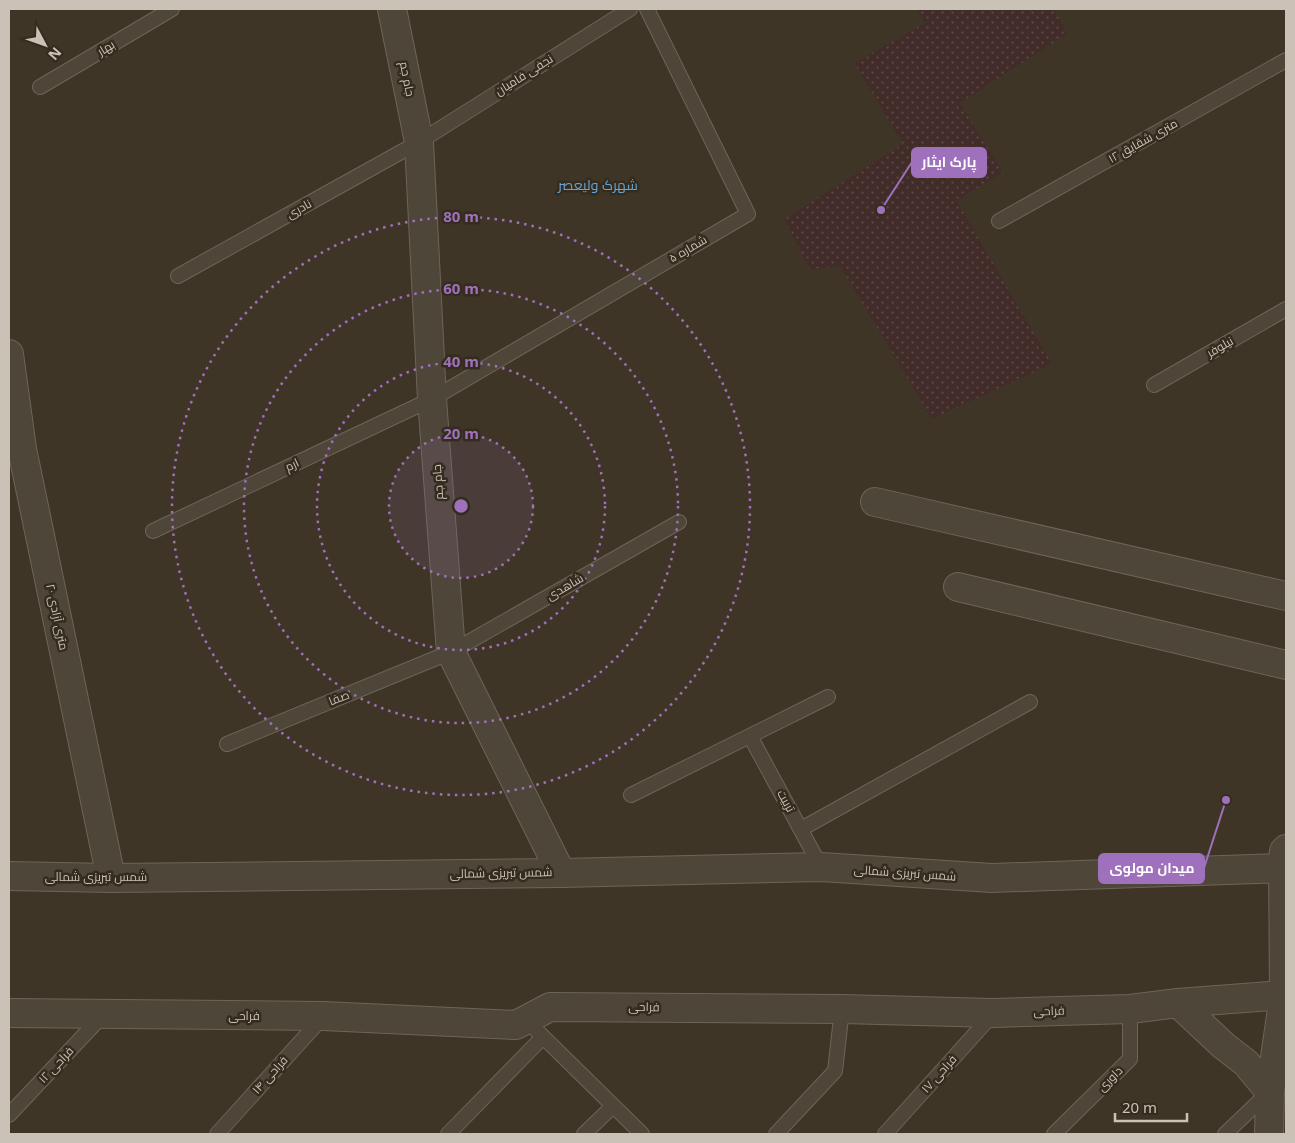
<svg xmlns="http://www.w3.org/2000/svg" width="1295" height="1143" font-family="'Noto Sans',Cairo,sans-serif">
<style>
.grass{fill:url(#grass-dots)}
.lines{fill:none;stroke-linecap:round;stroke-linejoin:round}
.service-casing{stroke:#6d6558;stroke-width:16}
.minor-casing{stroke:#6d6558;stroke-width:30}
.tertiary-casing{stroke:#6d6558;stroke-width:30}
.service{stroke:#4f463a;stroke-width:14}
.minor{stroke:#4f463a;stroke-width:28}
.tertiary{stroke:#4f463a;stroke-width:28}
.ring{fill:none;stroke:#9f70bb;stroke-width:2.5;stroke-dasharray:2.5 5}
.labels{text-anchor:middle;stroke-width:5;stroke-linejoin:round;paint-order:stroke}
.street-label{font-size:12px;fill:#cac2b6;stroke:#342c1f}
.neighbourhood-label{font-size:14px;fill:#68a4d3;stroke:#342c1f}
.centre{fill:#9f70bb;stroke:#342c1f;stroke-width:2.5}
.ring-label{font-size:15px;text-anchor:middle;font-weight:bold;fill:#9f70bb;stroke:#342c1f;stroke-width:5;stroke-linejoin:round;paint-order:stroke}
.leader{fill:none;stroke:#9f70bb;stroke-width:2}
.callout-dot{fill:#9f70bb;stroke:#342c1f;stroke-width:2}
.callout{fill:#9f70bb;stroke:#9f70bb;stroke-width:2}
.callout-label{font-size:14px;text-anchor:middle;font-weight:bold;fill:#fff}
</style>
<defs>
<pattern id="grass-dots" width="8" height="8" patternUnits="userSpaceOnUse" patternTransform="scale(1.25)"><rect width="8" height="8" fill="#422c2a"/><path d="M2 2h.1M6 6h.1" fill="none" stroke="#5c4947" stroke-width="1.8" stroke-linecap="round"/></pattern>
</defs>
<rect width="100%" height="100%" fill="#3f3526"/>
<path class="grass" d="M 917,9 L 1054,9 L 1067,34 L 960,103 L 1003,172 L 957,201 L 1052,364 L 932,419 L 840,266 L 809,269 L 784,219 L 903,144 L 854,63 L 925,23 Z"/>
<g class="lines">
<defs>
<path id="service" d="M 40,87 L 172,9
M 999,221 L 1286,60
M 178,276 L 419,142 L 630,9
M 1154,385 L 1286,309
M 153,531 L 432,399 L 748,214 L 647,9
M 750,736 L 821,867
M 227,744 L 451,652 L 679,522
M 631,795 L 828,697
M 801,829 L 1030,702
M 526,1020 L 642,1134
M 9,1115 L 103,1015
M 217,1134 L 323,1017
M 448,1134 L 543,1037
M 584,1134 L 613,1106
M 776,1134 L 835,1071 L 842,1009
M 885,1134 L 993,1014
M 1054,1134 L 1130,1059 L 1130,1009
M 1225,1134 L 1269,1092"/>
<path id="minor" d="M 392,9 L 419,142 L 432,399 L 451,652 L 561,873
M 875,502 L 1286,596
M 958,587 L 1286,665"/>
<path id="tertiary" d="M 9,354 L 22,449 L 111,878
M 1286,849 L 1284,851 L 1283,858 L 1284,995 L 1284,1005 L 1286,1006
M 9,876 L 111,878 L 561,873 L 821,867 L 992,878 L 1283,868
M 1178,1003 L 1224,1046 L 1246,1063 L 1270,1092
M 9,1013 L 323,1016 L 516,1025 L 550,1007 L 842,1009 L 993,1013 L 1130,1009 L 1178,1003 L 1284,995 L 1270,1092 L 1269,1134"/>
</defs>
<use href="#service" class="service-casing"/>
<use href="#minor" class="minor-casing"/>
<use href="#tertiary" class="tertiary-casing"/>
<use href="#service" class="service"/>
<use href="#minor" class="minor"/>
<use href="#tertiary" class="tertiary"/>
</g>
<circle cx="461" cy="506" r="72" fill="#9f70bb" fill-opacity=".12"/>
<g class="ring">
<circle cx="461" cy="506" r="72"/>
<circle cx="461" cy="506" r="144"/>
<circle cx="461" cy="506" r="217"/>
<circle cx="461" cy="506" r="289"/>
</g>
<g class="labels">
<g class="street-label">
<text transform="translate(106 48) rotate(-31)" y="4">بهار</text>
<text transform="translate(524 75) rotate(-32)" y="4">نجفی فامیان</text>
<text transform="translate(407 79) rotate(79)" y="4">جام جم</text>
<text transform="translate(1143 141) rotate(-29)" y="4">۱۲ متری شقایق</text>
<text transform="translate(299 209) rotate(-29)" y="4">نادری</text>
<text transform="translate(688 249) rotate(-30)" y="4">شماره ۵</text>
<text transform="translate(1220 347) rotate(-30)" y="4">نیلوفر</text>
<text transform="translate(292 465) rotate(-25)" y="4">ارم</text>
<text transform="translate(438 482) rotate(-94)" y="4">جام جم</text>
<text transform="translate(565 587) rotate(-30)" y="4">شاهدی</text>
<text transform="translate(57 617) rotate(78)" y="4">۲۰ متری آزادی</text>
<text transform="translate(339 698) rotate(-22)" y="4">صفا</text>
<text transform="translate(786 801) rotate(61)" y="4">تربیت</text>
<text transform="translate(501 873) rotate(-1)" y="4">شمس تبریزی شمالی</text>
<text transform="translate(905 873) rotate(4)" y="4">شمس تبریزی شمالی</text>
<text x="96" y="881">شمس تبریزی شمالی</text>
<text transform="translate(644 1007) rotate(1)" y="4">فراحی</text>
<text transform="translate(1049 1011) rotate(-2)" y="4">فراحی</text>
<text x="244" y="1020">فراحی</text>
<text transform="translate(56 1065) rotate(-47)" y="4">فراحی ۱۲</text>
<text transform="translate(939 1074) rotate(-48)" y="4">فراحی ۱۷</text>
<text transform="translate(270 1075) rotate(-48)" y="4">فراحی ۱۴</text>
<text transform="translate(1110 1079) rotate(-45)" y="4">داوری</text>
</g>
<g class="neighbourhood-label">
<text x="598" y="190">شهرک ولیعصر</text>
</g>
</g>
<circle cx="461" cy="506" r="8" class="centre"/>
<g class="ring-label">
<text x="461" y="222">80 m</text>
<text x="461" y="294">60 m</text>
<text x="461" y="367">40 m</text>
<text x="461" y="439">20 m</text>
</g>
<path class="leader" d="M881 210L912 162M1226 800L1204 868"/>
<g class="callout-dot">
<circle cx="881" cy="210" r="5"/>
<circle cx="1226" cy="800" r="5"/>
</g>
<g class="callout">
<rect x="912" y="148" width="74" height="29" rx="5"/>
<rect x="1099" y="854" width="105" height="29" rx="5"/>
</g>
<g class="callout-label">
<text x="949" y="167">پارک ایثار</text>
<text x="1152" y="873">میدان مولوی</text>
</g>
<rect width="1295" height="1143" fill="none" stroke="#cac2b6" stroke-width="20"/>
<g transform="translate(45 45) rotate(131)" stroke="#342c1f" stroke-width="4" paint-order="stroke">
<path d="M0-4L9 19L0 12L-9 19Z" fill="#cac2b6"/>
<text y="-8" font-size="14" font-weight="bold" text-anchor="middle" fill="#cac2b6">N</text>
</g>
<path d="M1115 1113v8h72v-8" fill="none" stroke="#cac2b6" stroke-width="2.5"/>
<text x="1122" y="1113" font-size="15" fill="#cac2b6" stroke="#342c1f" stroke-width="4" paint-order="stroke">20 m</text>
</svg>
